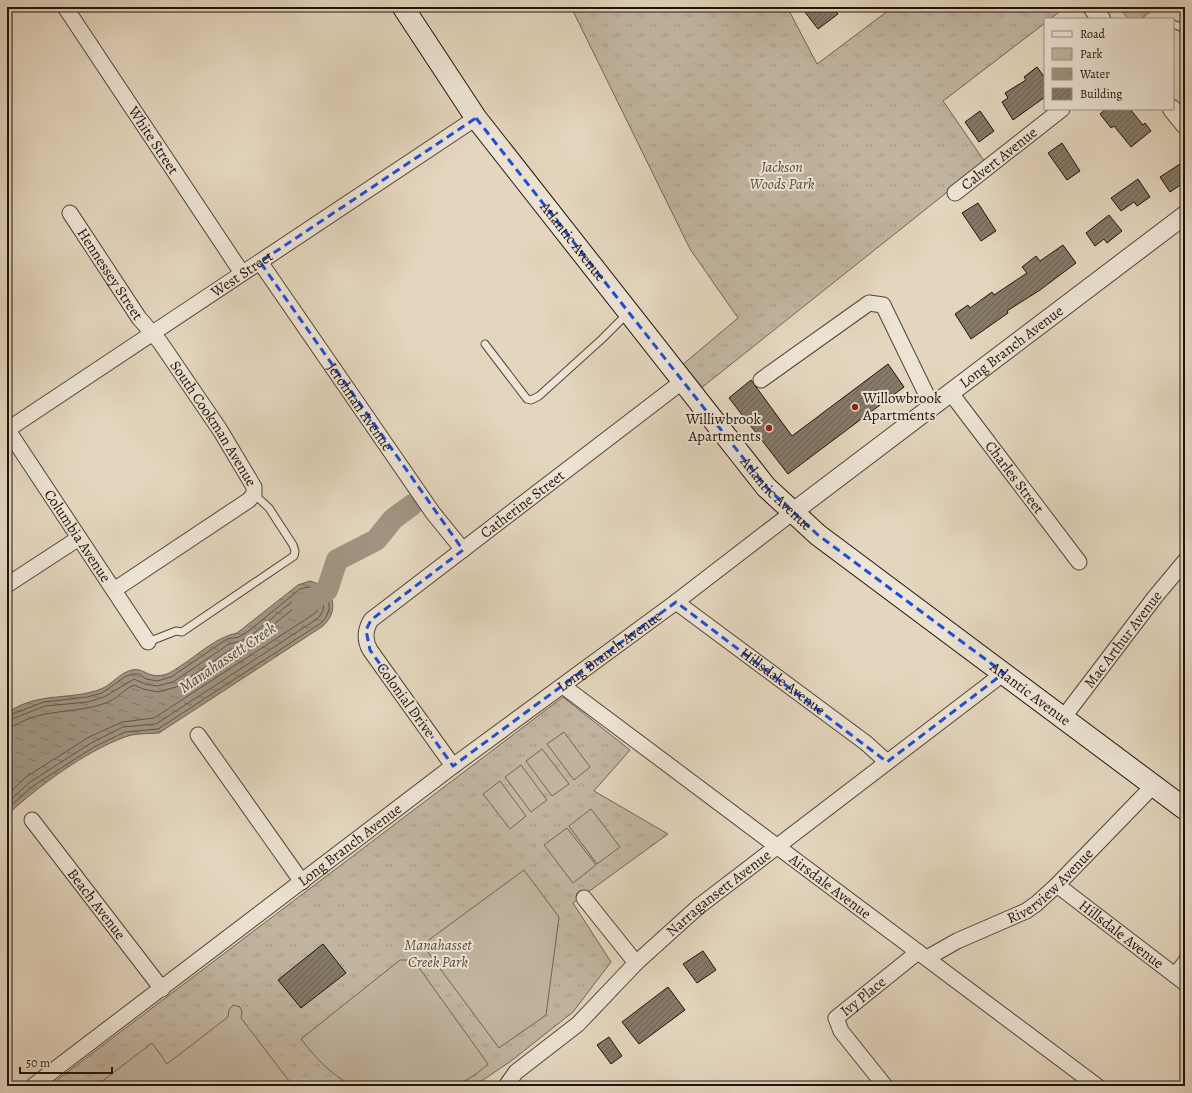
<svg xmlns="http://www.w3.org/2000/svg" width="1192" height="1093" font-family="Alegreya,serif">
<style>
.park{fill:url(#park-tufts);stroke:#706456}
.garden{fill:#c2b5a0;stroke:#706456}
.water{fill:url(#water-ripples);stroke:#6d6153}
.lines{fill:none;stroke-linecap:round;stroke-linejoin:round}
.shore{stroke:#605448;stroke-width:1}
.river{stroke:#a19482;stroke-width:22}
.building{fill:url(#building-hatch);stroke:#1e140d}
.service-casing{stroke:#504439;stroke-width:9}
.minor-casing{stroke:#504439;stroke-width:17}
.tertiary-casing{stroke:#504439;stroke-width:20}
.secondary-casing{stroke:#1e140d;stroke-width:23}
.service{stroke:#ede4d5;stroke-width:7}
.minor{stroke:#ede4d5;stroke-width:15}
.tertiary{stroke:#ede4d5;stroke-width:18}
.secondary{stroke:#ede4d5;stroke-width:21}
.marked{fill:none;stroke:#1d4ed8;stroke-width:3;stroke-dasharray:8 5;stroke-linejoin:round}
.poi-dot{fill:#8f2418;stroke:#ede4d5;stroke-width:1.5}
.labels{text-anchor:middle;stroke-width:4;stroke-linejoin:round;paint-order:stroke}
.street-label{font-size:15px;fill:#1e140d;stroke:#ede4d5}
.park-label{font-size:15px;font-style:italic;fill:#574c40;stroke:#ede4d5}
.poi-label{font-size:15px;fill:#1e140d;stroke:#ede4d5;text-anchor:start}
.water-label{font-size:16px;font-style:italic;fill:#52473c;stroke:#ede4d5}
</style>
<defs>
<pattern id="park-tufts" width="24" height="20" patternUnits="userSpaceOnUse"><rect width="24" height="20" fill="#c2b5a0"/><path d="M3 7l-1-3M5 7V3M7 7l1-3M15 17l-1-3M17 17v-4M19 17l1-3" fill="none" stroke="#a69b89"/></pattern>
<pattern id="water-ripples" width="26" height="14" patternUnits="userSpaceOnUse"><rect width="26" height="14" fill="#a19482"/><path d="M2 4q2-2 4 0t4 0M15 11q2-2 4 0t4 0" fill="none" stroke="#837869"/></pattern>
<pattern id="building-hatch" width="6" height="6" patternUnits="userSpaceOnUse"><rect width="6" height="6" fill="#857969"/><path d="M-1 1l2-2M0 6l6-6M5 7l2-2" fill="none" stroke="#6c6255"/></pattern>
</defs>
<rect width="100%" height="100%" fill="#e4d6be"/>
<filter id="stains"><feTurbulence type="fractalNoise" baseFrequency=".005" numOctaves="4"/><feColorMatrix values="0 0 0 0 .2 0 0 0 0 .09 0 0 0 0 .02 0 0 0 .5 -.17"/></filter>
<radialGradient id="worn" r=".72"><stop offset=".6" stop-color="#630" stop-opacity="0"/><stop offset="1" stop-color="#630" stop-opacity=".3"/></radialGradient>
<path class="park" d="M 571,7 L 787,7 L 817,64 L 893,7 L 1066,7 L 1050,19 L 1045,19 L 1045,23 L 943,101 L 985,162 L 700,389 L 682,365 L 738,318 L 690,249 Z
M 1119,7 L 1156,7 L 1141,19 L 1128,19 Z
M 563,697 L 630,750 L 594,791 L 668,834 L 573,903 L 611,962 L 573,1012 L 511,1061 L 480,1082 L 480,1086 L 49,1086 Z"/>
<path class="garden" d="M 564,732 L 590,767 L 574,780 L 547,744 Z
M 542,749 L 569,784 L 552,796 L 526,761 Z
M 521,765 L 547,800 L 531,812 L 505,777 Z
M 500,781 L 526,816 L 510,829 L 483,794 Z
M 591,809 L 620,847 L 597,864 L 569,826 Z
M 567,828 L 596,865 L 573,883 L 544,845 Z
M 524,870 L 559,917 L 546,1015 L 499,1048 L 427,951 L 426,944 L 430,939 Z
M 400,960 L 412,960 L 417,965 L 488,1064 C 480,1072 467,1081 455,1085 C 447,1088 366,1088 357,1086 C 337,1082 313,1055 301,1039 Z
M 233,1005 L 240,1007 L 242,1012 L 241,1018 L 293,1086 L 96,1086 L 152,1043 L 167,1064 L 228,1017 L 229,1010 Z"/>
<path class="water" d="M 310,581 C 333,587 341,609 323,626 L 159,733 C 148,734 135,733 125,737 C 84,752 39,786 7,815 L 7,713 C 38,691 70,701 101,689 C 113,684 119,673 132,670 C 145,667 147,680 167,674 C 172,672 177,668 182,665 C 200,653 217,637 237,633 L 298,585 Z"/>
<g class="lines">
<path class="shore" d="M 7,716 L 44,702 L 87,697 L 102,693 L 126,676 L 133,674 L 139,674 L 146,679 L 157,681 L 171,677 L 227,639 L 239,637 L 250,630 L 300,589 C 325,580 339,606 321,623 L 158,729 L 125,732 L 94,747 L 33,786 L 7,809
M 7,721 L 45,706 L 88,702 L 104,697 L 134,679 L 145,684 L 157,686 L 173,682 L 229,644 L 241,641 L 253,634 L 302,593 C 321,587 331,606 317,619 L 156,724 L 123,727 L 91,743 L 30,782 L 7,803
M 7,727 C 15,727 22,721 30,718 C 54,710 81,712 106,703 C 117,699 124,689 134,685 L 143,689 L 158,692 L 176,687 L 231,649 L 244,647 L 256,639 L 305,599 L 312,597 L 317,604 L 317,611 L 314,614 L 154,718 L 122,722 L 89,737 L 26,777 L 7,795"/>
<path class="river" d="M 302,606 L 327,590 L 337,560 L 376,540 L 393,519 L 412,505"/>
</g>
<path class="building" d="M 801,7 L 832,7 L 838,14 L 818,29 Z
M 1037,67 L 1045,78 L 1045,97 L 1013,120 L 1002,102 L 1008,98 L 1005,93 L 1026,80 L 1024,77 Z
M 1106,109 L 1130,109 L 1143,125 L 1145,123 L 1151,131 L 1131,147 L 1114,126 L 1111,128 L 1100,114 Z
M 980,111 L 994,131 L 979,142 L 965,122 Z
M 1062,143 L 1080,171 L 1067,180 L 1048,153 Z
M 1180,164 L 1185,173 L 1185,182 L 1170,192 L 1160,177 Z
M 1138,179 L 1150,197 L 1137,206 L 1134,202 L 1121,211 L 1111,198 Z
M 978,203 L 996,231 L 981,241 L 962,213 Z
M 1109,215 L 1122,231 L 1107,243 L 1104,239 L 1095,246 L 1086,233 Z
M 1063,245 L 1076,263 L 1040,290 L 1007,311 L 1008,313 L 971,339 L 955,314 L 968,305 L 970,308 L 992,292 L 994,295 L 1027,273 L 1022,267 L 1036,256 L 1040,261 Z
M 888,364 L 904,387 L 788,474 L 729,398 L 751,380 L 792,436 Z
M 323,944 L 346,973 L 301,1008 L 278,980 Z
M 703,951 L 716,970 L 697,983 L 683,964 Z
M 668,987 L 685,1010 L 639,1044 L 622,1022 Z
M 609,1037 L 622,1056 L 611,1064 L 597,1045 Z"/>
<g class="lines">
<defs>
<path id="service" d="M 1173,24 L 1183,28 L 1185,31
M 485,344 L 527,399 L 531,400 L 539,396 L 602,339 L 627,314
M 148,642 L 176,631 L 182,632 L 294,556 L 295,551 L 293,545 L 269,508 L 254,494
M 1172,973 L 1185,956"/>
<g id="minor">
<path id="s1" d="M 65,7 L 242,273"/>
<path id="s2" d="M 955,193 L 1062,109"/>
<path id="s3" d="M 70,213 L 139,318 L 160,342 L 220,430 L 254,487 L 254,494 L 249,500 L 114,590"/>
<path id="s4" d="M 260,262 L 433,513 L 463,550"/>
<path d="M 761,380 L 869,303 L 883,305 L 932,406"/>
<path id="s5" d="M 950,392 L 1079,562"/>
<path id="s6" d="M 7,429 L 148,642"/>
<path id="s7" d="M 7,430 L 476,118"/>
<path d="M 7,585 L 79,538"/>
<path id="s8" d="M 676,602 L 866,743 L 887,762"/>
<path id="s9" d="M 563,686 L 1097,1086"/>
<path id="s10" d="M 1063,718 L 1155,597 L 1185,561"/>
<path d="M 198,735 L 302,882"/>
<path id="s11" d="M 453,766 L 370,650 C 364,639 365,630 371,620 L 683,381"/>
<path id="s12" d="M 32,820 L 162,989"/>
<path id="s13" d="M 1057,885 L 1185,983"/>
<path d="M 584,898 L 636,963"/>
<path id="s14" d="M 927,958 L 957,941 L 1026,911 L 1036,904 L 1057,885 L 1153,786"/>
<path id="s15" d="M 33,1086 L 453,766 L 676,602 L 793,512"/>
<path id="s16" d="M 506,1086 L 516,1072 L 578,1024 L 636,963 L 698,907 L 1004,673"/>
<path id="s17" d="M 885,1086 L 841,1031 L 836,1018 L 918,952"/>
</g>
<g id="tertiary">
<path d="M 1092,7 L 1101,19"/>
<path d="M 1172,109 L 1185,125"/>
<path id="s18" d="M 793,512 L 1185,215"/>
</g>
<g id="secondary">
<path id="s19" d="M 403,7 L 476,118 L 766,487 L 818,535 L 1185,809"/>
</g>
</defs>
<use href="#service" class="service-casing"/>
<use href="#minor" class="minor-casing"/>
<use href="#tertiary" class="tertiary-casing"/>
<use href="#secondary" class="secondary-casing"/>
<use href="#service" class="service"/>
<use href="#minor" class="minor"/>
<use href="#tertiary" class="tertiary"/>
<use href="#secondary" class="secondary"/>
</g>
<path class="marked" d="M 476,118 L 766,487 L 818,535 L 1004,673 L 887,762 L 676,602 L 453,766 L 370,650 L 366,630 L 371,620 L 463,550 L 260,262 Z"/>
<g class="poi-dot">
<circle cx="855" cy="407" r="4"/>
<circle cx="769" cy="428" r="4"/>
</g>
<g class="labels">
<g class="street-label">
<text dy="5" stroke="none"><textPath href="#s1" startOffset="160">White Street</textPath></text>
<text dy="5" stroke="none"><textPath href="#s2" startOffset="56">Calvert Avenue</textPath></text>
<text dy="5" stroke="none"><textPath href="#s19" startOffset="290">Atlantic Avenue</textPath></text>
<text dy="5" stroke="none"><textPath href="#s3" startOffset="73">Hennessey Street</textPath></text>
<text dy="5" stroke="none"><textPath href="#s7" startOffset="282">West Street</textPath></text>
<text dy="5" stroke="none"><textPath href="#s18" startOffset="274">Long Branch Avenue</textPath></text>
<text dy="5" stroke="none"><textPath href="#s4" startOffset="176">Jerolman Avenue</textPath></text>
<text dy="5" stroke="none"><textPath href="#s3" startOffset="255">South Cookman Avenue</textPath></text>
<text dy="5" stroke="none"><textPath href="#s5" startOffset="107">Charles Street</textPath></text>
<text dy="5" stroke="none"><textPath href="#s19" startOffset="614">Atlantic Avenue</textPath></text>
<text dy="5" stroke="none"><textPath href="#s11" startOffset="365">Catherine Street</textPath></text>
<text dy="5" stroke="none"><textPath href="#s6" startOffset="128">Columbia Avenue</textPath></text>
<text dy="5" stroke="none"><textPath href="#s10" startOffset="99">Mac Arthur Avenue</textPath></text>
<text dy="5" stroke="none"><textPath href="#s15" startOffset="722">Long Branch Avenue</textPath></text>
<text dy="5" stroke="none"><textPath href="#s8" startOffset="133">Hillsdale Avenue</textPath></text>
<text dy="5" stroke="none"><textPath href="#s19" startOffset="938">Atlantic Avenue</textPath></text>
<text transform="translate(406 700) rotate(54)" y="5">Colonial Drive</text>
<text dy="5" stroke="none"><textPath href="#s15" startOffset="398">Long Branch Avenue</textPath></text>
<text dy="5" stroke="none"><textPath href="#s14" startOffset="144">Riverview Avenue</textPath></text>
<text dy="5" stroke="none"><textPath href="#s9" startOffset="334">Airsdale Avenue</textPath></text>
<text dy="5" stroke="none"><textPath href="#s16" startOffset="288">Narragansett Avenue</textPath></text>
<text dy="5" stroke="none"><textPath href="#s12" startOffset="106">Beach Avenue</textPath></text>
<text dy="5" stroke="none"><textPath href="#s13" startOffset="81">Hillsdale Avenue</textPath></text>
<text dy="5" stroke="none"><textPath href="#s17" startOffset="119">Ivy Place</textPath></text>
</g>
<g class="park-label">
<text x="782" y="172">Jackson<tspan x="782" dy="17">Woods Park</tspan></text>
<text x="438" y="950">Manahasset<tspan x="438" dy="17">Creek Park</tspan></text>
</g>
<g class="poi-label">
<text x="863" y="403">Willowbrook<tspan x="863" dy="17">Apartments</tspan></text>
<text x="761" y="424" text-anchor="end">Williwbrook<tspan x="761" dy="17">Apartments</tspan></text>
</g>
<g class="water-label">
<text transform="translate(227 657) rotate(-34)" y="6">Manahassett Creek</text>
</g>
</g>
<rect width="1192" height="1093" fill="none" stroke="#e4d6be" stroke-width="24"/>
<rect x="8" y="8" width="1176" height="1077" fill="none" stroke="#1e140d" stroke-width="2"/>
<rect x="12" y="12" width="1168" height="1069" fill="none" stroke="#1e140d"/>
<rect x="1044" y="18" width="130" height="92" fill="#ede4d5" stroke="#9a9185"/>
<rect x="1052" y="31" width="20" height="6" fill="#ede4d5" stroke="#9a9185"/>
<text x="1080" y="38" font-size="12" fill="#1e140d">Road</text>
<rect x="1052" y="48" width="20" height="12" fill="url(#park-tufts)" stroke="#9a9185"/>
<text x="1080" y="58" font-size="12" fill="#1e140d">Park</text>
<rect x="1052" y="68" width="20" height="12" fill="url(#water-ripples)" stroke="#9a9185"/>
<text x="1080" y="78" font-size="12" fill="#1e140d">Water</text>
<rect x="1052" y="88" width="20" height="12" fill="url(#building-hatch)" stroke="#9a9185"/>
<text x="1080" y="98" font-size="12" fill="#1e140d">Building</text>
<path d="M20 1067v6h92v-6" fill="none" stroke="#1e140d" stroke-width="2"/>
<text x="26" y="1067" font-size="12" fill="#1e140d" stroke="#ede4d5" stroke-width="3" paint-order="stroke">50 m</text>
<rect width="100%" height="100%" filter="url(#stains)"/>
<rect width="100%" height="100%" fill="url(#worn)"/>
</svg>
